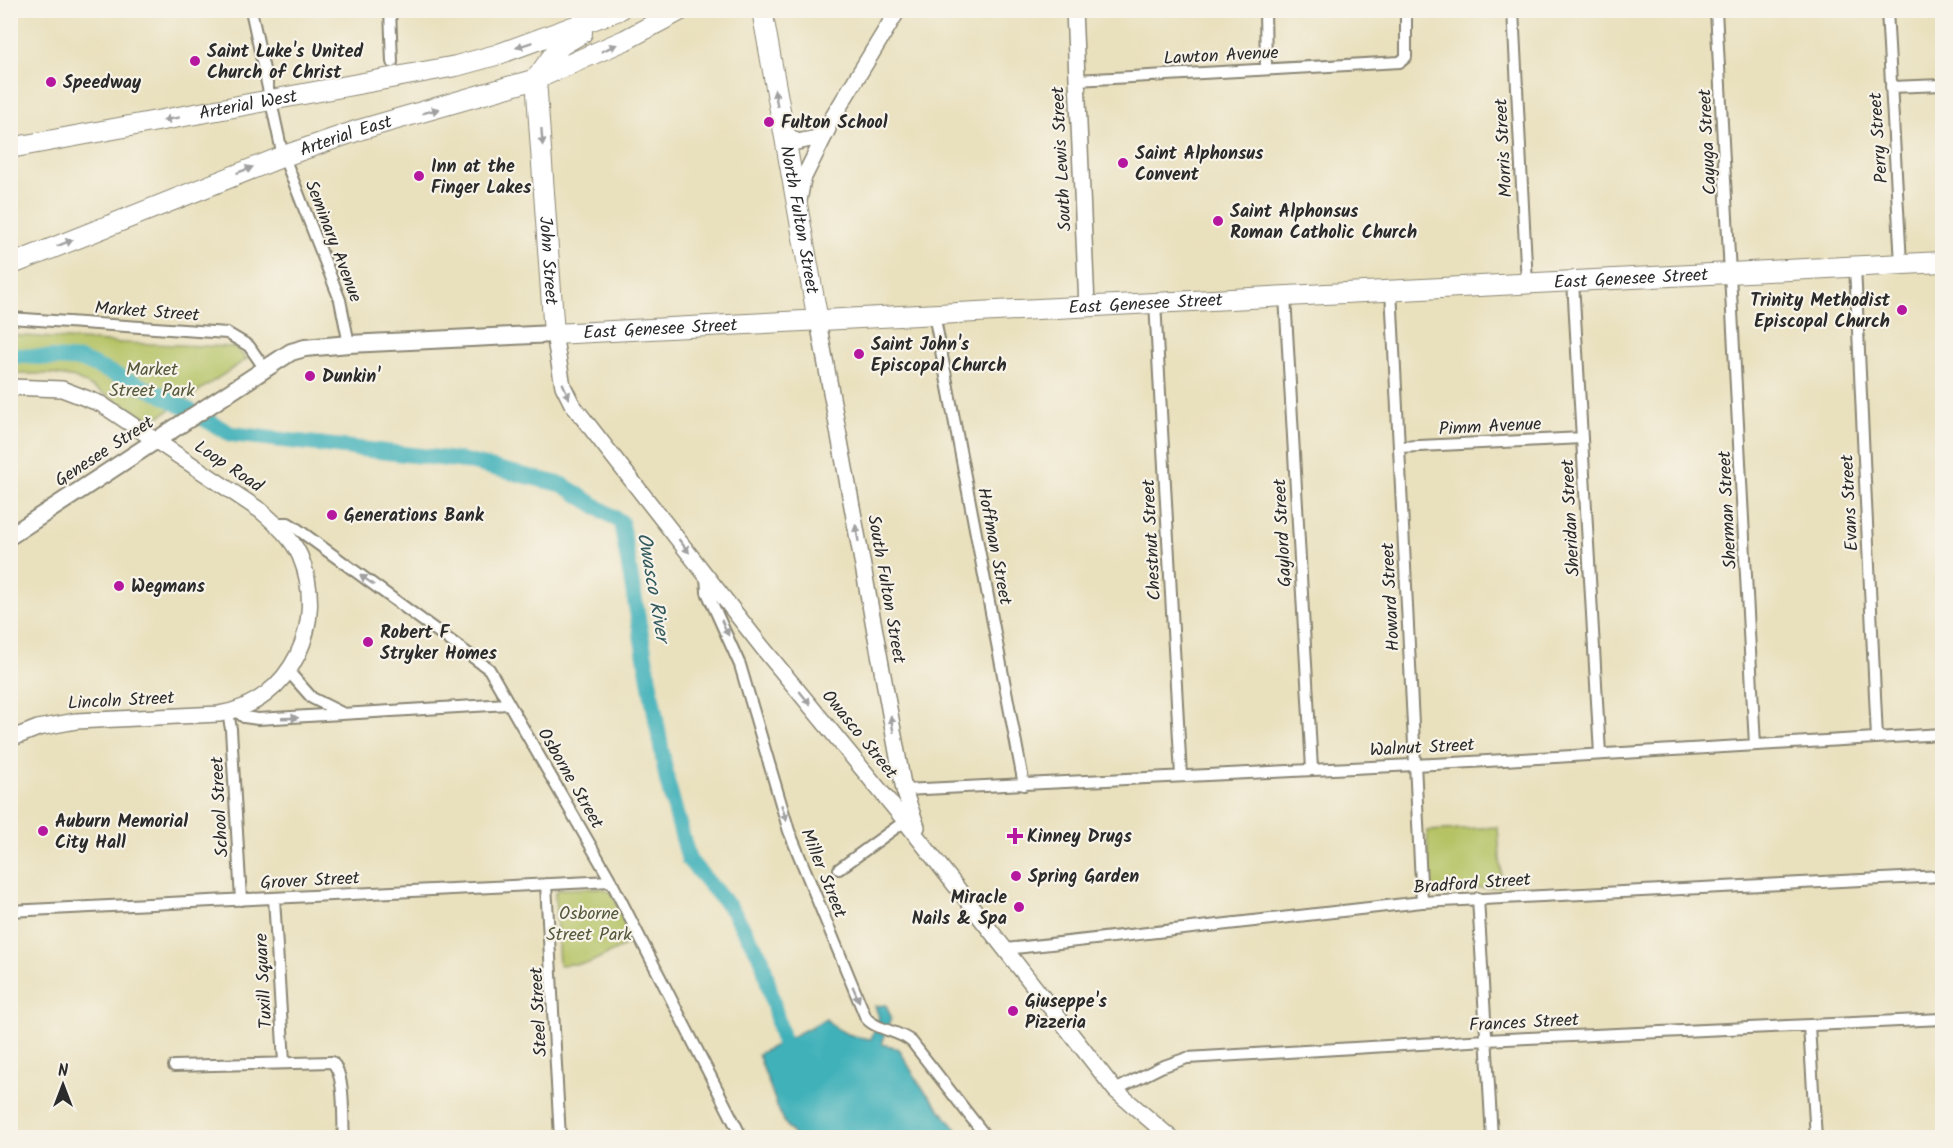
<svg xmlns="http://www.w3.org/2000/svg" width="1953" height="1148" font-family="Kalam,sans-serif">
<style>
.green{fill:#b5c365;stroke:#707748;stroke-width:1.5}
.water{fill:#41b1b9;stroke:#366e72;stroke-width:1.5}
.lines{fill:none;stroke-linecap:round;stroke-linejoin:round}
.river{stroke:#41b1b9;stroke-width:16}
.street-casing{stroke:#8a8674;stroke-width:14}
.secondary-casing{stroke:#8a8674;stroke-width:18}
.primary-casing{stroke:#8a8674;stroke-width:20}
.highway-casing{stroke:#8a8674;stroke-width:22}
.street{stroke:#fff;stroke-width:10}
.secondary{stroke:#fff;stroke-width:15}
.primary{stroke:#fff;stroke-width:16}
.highway{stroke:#fff;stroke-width:20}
.oneway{fill:#a0a0a0}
.poi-dot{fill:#b5179e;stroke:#f7f3e8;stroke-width:2}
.labels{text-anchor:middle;stroke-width:4.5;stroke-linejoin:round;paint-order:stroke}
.poi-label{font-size:18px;font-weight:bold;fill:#2b2b2b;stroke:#f7f3e8;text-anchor:start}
.street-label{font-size:18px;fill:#2b2b2b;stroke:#f7f3e8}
.park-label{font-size:18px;fill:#54593c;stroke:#f7f3e8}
.water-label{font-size:20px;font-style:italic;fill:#335a5d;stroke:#f7f3e8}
</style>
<rect width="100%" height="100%" fill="#f7f3e8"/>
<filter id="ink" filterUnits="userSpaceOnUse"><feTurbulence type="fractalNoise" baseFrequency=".0167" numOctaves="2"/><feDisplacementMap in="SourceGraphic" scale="12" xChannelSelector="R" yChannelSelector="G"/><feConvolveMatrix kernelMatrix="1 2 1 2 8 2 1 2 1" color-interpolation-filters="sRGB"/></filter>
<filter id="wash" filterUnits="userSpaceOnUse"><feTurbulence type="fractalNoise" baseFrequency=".008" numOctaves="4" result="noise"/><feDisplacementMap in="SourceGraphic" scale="24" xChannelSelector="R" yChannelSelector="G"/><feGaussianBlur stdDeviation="1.35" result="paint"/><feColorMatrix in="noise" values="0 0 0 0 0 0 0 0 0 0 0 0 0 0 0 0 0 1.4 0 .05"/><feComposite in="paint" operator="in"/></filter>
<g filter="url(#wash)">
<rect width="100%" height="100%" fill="#e9e0bd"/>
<path class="green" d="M 11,335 L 122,343 L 234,347 L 247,359 L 162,415 L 150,419 L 75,378 L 52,374 L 11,374 Z
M 1498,827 L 1502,887 L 1430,891 L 1427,831 Z
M 601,888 L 611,892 L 635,941 L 589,963 L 559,965 L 555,894 L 560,889 Z"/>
<path class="water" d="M 886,1005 L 891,1017 L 882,1044 L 899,1049 L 919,1084 L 963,1137 L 795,1137 L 782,1119 L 758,1054 L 826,1019 C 839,1033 853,1037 871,1039 L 879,1017 L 875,1006 Z"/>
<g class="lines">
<path class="river" d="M 10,355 L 82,360 L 162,395 L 231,434 L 465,461 L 563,485 L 621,522 L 667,781 L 689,860 L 732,910 L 762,959 L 783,1042 L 796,1060"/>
</g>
</g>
<g filter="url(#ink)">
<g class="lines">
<defs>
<path id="street" d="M 251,10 L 282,152 L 340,300 L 349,344
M 390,10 L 392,62
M 1265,10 L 1266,69
M 1513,10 L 1527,284
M 1716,10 L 1755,745
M 1887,10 L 1901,264
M 1077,80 L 1400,62 L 1406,57 L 1406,10
M 1891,87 L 1942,85
M 1855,266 L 1877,738
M 1573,281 L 1600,754
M 1391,290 L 1422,902
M 1285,296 L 1312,769
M 1155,302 L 1181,776
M 934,314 L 1024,785
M 10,318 L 227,333 L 249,346 L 265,369
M 1399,447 L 1582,438
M 275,523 L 288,523 L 296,528 L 489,669 L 611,881 L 742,1138
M 706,574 L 707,592 L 740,665 L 789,831 L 866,1018 C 877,1031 899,1030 912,1042 L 987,1138
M 289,672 L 312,698 L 342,713
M 235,710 L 244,717 L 258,719 L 508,704
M 228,713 L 231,729 L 241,900
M 904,790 L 1454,763 L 1942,734
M 839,869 L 905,821
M 546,884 L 560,1138
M 274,898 L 284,1062
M 1478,898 L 1492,1138
M 10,911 L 611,881
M 1006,949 L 1422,902 L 1942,876
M 1809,1026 L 1816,1138
M 174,1066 L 332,1062 C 346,1075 342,1118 344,1138
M 1115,1090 L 1161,1067 L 1187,1058 L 1486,1040 L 1942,1019"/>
<path id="secondary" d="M 1074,10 L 1087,306
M 782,130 L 797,142 L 816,138 L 825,130 L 898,10
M 799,201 L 803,179 L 828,129
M 818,321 L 904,790 L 917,827
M 554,334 L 563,386 L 572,404 L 762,647 L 901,816 L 1115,1090 L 1171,1138
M 10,387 L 62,389 L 101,404 L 261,511 C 276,524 292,538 300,556 C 328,622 292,702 219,714 L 76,721 L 38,728 L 10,739"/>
<path id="primary" d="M 10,536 L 291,352 L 305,348 L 349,344 L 554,334"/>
<g id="highway">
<path id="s1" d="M 762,10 L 818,321"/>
<path id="s2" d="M 536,79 L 554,334 L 1942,262"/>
<path d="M 536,79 L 560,46 L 582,33"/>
<path id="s3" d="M 10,148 L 456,66 L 496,55 L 619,10"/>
<path id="s4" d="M 10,265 L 284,156 L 359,130 L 536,79 L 625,40 L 681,10"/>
</g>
</defs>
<use href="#street" class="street-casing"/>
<use href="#secondary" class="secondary-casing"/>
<use href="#primary" class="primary-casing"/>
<use href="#highway" class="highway-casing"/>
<use href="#street" class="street"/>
<use href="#secondary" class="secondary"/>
<use href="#primary" class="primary"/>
<use href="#highway" class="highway"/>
</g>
<defs><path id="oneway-solid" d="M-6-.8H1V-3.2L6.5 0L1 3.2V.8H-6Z" transform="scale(1.5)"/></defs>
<g class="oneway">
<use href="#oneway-solid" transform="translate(524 45) rotate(161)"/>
<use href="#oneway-solid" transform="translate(609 48) rotate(-25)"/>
<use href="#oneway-solid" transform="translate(776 98) rotate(-99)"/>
<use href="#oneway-solid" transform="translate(431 111) rotate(-15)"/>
<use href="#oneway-solid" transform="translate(171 119) rotate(170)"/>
<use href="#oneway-solid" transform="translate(542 137) rotate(86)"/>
<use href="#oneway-solid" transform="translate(245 170) rotate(-21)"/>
<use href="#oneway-solid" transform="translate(65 243) rotate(-22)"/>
<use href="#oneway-solid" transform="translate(566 391) rotate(67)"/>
<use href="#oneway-solid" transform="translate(857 533) rotate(-100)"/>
<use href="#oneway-solid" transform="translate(684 546) rotate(52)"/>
<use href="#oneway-solid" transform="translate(367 580) rotate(-145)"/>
<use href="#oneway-solid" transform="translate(725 628) rotate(65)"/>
<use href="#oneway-solid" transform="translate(805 698) rotate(51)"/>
<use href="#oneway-solid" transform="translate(290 718) rotate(-2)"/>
<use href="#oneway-solid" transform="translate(892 724) rotate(-100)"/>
<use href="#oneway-solid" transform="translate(784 813) rotate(73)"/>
<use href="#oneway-solid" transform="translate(856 994) rotate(67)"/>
</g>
</g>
<g class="poi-dot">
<circle cx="195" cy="61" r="6"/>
<circle cx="51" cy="82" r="6"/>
<circle cx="769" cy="122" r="6"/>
<circle cx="1123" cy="163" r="6"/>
<circle cx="419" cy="176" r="6"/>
<circle cx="1218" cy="221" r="6"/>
<circle cx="1902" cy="310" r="6"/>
<circle cx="859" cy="354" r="6"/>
<circle cx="310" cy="376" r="6"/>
<circle cx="332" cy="515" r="6"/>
<circle cx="119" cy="586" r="6"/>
<circle cx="368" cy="642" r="6"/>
<circle cx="43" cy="831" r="6"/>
<path d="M1012 827h6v6h6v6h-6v6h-6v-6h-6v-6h6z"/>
<circle cx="1016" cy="876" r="6"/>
<circle cx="1019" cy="907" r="6"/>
<circle cx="1013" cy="1011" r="6"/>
</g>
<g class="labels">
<g class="poi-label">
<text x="207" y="57">Saint Luke's United<tspan x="207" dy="21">Church of Christ</tspan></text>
<text x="63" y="88">Speedway</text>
<text x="781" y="128">Fulton School</text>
<text x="1135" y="159">Saint Alphonsus<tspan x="1135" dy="21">Convent</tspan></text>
<text x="431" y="172">Inn at the<tspan x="431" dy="21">Finger Lakes</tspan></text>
<text x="1230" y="217">Saint Alphonsus<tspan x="1230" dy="21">Roman Catholic Church</tspan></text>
<text x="1890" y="306" text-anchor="end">Trinity Methodist<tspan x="1890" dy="21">Episcopal Church</tspan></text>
<text x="871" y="350">Saint John's<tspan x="871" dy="21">Episcopal Church</tspan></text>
<text x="322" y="382">Dunkin'</text>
<text x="344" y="521">Generations Bank</text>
<text x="131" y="592">Wegmans</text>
<text x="380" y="638">Robert F<tspan x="380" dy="21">Stryker Homes</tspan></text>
<text x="55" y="827">Auburn Memorial<tspan x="55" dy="21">City Hall</tspan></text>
<text x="1027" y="842">Kinney Drugs</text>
<text x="1028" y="882">Spring Garden</text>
<text x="1007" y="903" text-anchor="end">Miracle<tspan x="1007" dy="21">Nails &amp; Spa</tspan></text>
<text x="1025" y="1007">Giuseppe's<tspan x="1025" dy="21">Pizzeria</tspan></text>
</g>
<g class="street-label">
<text transform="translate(1221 55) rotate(-3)" y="6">Lawton Avenue</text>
<text dy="6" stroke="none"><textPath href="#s3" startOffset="242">Arterial West</textPath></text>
<text dy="6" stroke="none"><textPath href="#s4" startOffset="360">Arterial East</textPath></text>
<text transform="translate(1878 138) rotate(-94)" y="6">Perry Street</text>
<text transform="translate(1707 142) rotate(-93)" y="6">Cayuga Street</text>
<text transform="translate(1503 148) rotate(-93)" y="6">Morris Street</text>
<text transform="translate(1061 159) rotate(-93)" y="6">South Lewis Street</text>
<text dy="6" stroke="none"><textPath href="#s1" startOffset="213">North Fulton Street</textPath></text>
<text transform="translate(334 241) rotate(69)" y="6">Seminary Avenue</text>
<text dy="6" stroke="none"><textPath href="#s2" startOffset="182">John Street</textPath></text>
<text dy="6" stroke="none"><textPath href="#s2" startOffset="1334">East Genesee Street</textPath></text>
<text dy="6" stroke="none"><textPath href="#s2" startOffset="848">East Genesee Street</textPath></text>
<text transform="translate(147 311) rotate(4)" y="6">Market Street</text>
<text dy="6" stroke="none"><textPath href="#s2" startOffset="362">East Genesee Street</textPath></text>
<text transform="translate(1490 426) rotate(-3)" y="6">Pimm Avenue</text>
<text transform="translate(104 451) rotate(-33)" y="6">Genesee Street</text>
<text transform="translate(229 466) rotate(34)" y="6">Loop Road</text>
<text transform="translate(1849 503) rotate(-93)" y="6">Evans Street</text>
<text transform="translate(1727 510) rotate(-93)" y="6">Sherman Street</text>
<text transform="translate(1570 518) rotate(-93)" y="6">Sheridan Street</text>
<text transform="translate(1282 533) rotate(-93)" y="6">Gaylord Street</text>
<text transform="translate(1151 540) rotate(-93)" y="6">Chestnut Street</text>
<text transform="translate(995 546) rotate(79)" y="6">Hoffman Street</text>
<text transform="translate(887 589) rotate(80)" y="6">South Fulton Street</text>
<text transform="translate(1390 597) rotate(-93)" y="6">Howard Street</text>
<text transform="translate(121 700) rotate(-3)" y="6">Lincoln Street</text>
<text transform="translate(860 734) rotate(51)" y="6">Owasco Street</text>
<text transform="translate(1422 747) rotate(-3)" y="6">Walnut Street</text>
<text transform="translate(571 778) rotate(60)" y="6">Osborne Street</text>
<text transform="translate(219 807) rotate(-93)" y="6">School Street</text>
<text transform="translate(824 873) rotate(68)" y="6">Miller Street</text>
<text transform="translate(310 880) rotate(-3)" y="6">Grover Street</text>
<text transform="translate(1472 883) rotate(-4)" y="6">Bradford Street</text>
<text transform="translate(263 981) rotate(-93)" y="6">Tuxill Square</text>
<text transform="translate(538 1012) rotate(-93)" y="6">Steel Street</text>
<text transform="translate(1524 1022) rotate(-3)" y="6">Frances Street</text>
</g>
<g class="park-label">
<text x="152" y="375">Market<tspan x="152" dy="21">Street Park</tspan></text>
<text x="589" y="919">Osborne<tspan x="589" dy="21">Street Park</tspan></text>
</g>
<g class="water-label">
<text transform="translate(654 587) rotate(80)" y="7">Owasco River</text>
</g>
</g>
<rect width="1953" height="1148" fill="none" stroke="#f7f3e8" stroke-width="36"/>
<g transform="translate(63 1085)" stroke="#f7f3e8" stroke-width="4.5" paint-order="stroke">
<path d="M0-4.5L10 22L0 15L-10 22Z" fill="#2b2b2b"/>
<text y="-9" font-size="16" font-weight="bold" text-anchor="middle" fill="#2b2b2b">N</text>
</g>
</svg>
